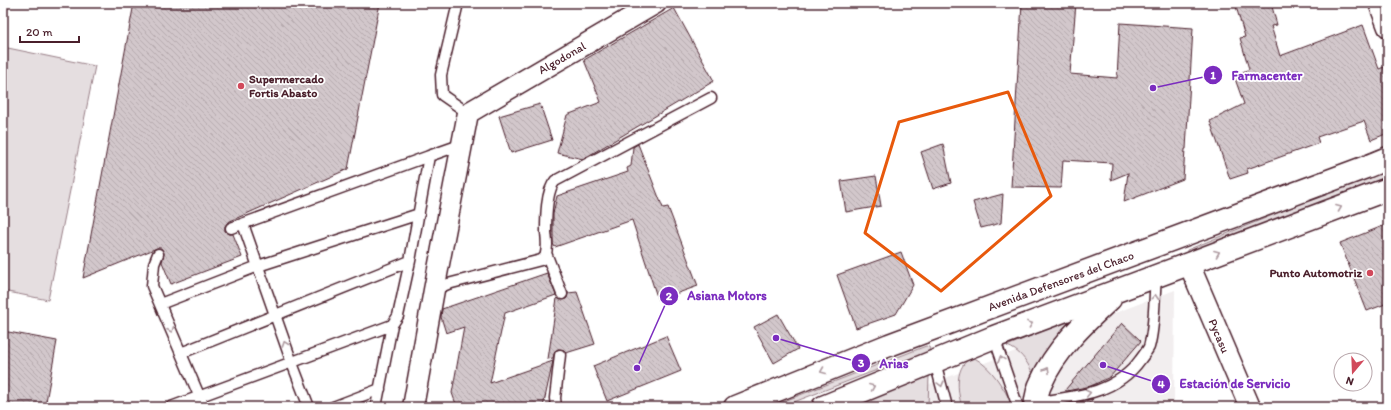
<svg xmlns="http://www.w3.org/2000/svg" width="1391" height="410" font-family="Itim,sans-serif">
<style>
.built{fill:#f2eeef}
.green{fill:#e5dee0;stroke:#987e86}
.building{fill:url(#building-back-hatch);stroke:#4a1f2b}
.lines{fill:none;stroke-linecap:round;stroke-linejoin:round}
.lane-casing{stroke:#4a1f2b;stroke-width:13}
.street-casing{stroke:#4a1f2b;stroke-width:23}
.highway-casing{stroke:#4a1f2b;stroke-width:25}
.lane{stroke:#fff;stroke-width:10}
.street{stroke:#fff;stroke-width:20}
.highway{stroke:#fff;stroke-width:22}
.oneway{stroke:#ae9aa0}
.marked{fill:none;stroke:#e8590c;stroke-width:3;stroke-linejoin:round}
.poi-dot{fill:#d1495b;stroke:#fff;stroke-width:1.5}
.labels{text-anchor:middle;stroke-width:3.5;stroke-linejoin:round;paint-order:stroke}
.street-label{font-size:12px;fill:#4a1f2b;stroke:#fff}
.poi-label{font-size:12px;font-weight:bold;fill:#4a1f2b;stroke:#fff;text-anchor:start}
.leader{fill:none;stroke:#7b2cbf;stroke-width:1.5}
.callout-dot{fill:#7b2cbf;stroke:#fff;stroke-width:1.5}
.mark-label{font-size:12px;text-anchor:middle;font-weight:bold;fill:#fff}
.callout-label{font-size:13px;text-anchor:middle;font-weight:bold;fill:#7b2cbf;stroke:#fff;stroke-width:3.5;stroke-linejoin:round;paint-order:stroke}
</style>
<defs>
<pattern id="building-back-hatch" width="6" height="6" patternUnits="userSpaceOnUse"><rect width="6" height="6" fill="#d2c7cb"/><path d="M-1 5l2 2M0 0l6 6M5-1l2 2" fill="none" stroke="#b6aaae"/></pattern>
</defs>
<rect width="100%" height="100%" fill="#fff"/>
<filter id="ink" filterUnits="userSpaceOnUse"><feTurbulence type="fractalNoise" baseFrequency=".025" numOctaves="2"/><feDisplacementMap in="SourceGraphic" scale="8" xChannelSelector="R" yChannelSelector="G"/><feConvolveMatrix kernelMatrix="1 2 1 2 8 2 1 2 1" color-interpolation-filters="sRGB"/></filter>
<g filter="url(#ink)">
<path class="built" d="M 1175,290 L 1174,407 L 870,407 L 1000,357 Z"/>
<path class="green" d="M 3,47 L 95,66 L 48,300 L 3,291 Z
M 1388,168 L 1388,178 L 1187,254 L 1187,250 Z
M 1080,315 L 1032,372 C 1027,361 1019,350 1007,346 Z
M 926,346 L 929,347 L 930,349 L 928,353 L 877,370 L 781,407 L 769,407 Z
M 973,357 C 993,368 1003,388 1014,407 L 962,407 C 957,391 954,365 973,357 Z
M 929,376 L 928,407 L 843,407 Z"/>
<path class="building" d="M 134,3 L 380,3 L 348,169 L 228,222 L 225,226 L 225,231 L 230,234 L 233,234 L 242,257 L 171,284 L 162,262 L 164,253 L 161,248 L 157,248 L 83,278 Z
M 1022,3 L 1076,3 L 1070,74 L 1117,78 L 1120,23 L 1193,28 L 1186,149 L 1185,149 L 1183,179 L 1124,202 L 1128,173 L 1111,180 L 1112,163 L 1063,160 L 1061,188 L 1011,187 Z
M 1235,3 L 1271,3 L 1277,25 L 1271,26 L 1280,56 L 1363,25 L 1379,69 L 1384,67 L 1388,78 L 1388,133 L 1371,140 L 1364,121 L 1317,137 L 1319,143 L 1247,169 L 1248,173 L 1230,179 L 1210,121 L 1244,104 L 1234,76 L 1249,69 L 1240,38 L 1245,37 Z
M 674,8 L 714,81 L 583,159 L 557,153 L 567,115 L 601,102 L 584,60 Z
M 540,104 L 552,140 L 511,153 L 499,116 Z
M 638,144 L 663,208 L 668,207 L 698,286 L 658,300 L 632,220 L 555,247 L 553,244 L 553,214 L 557,196 L 628,172 L 627,168 L 631,166 L 633,147 Z
M 943,144 L 951,183 L 933,189 L 921,152 Z
M 876,176 L 881,206 L 846,212 L 841,181 Z
M 1003,194 L 1001,223 L 981,228 L 973,202 Z
M 1388,224 L 1388,303 L 1367,311 L 1340,243 Z
M 901,252 L 913,285 L 896,314 L 856,328 L 837,275 Z
M 547,273 L 556,295 L 505,313 L 490,383 L 553,361 L 543,407 L 457,407 L 452,393 L 464,327 L 446,333 L 441,317 L 442,309 Z
M 577,292 L 595,344 L 566,353 L 564,350 L 558,349 L 555,351 L 553,358 L 548,359 L 557,298 L 564,300 L 567,298 L 568,293 Z
M 778,314 L 798,349 L 774,363 L 754,327 Z
M 1122,323 L 1141,341 L 1110,377 L 1091,386 L 1067,391 L 1065,390 Z
M 3,331 L 57,341 L 45,407 L 3,407 Z
M 666,336 L 681,371 L 607,401 L 593,366 Z
M 1093,399 L 1086,407 L 1080,402 L 1081,402 Z"/>
<g class="lines">
<defs>
<path id="lane" d="M 458,3 L 441,75 L 442,95 L 468,113
M 243,224 L 292,363 L 309,407
M 231,228 L 429,156
M 546,253 L 562,294
M 158,254 L 154,264 L 152,286 L 204,407
M 434,290 L 448,284 L 541,260 L 545,257 C 548,249 547,241 546,232 C 546,218 546,191 555,181 L 711,98
M 160,304 L 258,266 L 419,214
M 994,337 L 1018,407
M 181,353 L 410,261
M 935,362 L 947,407
M 1036,402 C 1074,397 1116,394 1140,360 C 1143,356 1147,351 1149,347 C 1155,326 1154,299 1156,277
M 171,407 L 392,325 L 398,316 L 410,261 L 429,156 L 463,144
M 333,407 L 380,389
M 376,407 L 392,325
M 556,407 L 555,398 L 560,355"/>
<path id="street" d="M 1379,3 L 1388,27
M 1189,264 L 1250,407
M 413,407 L 434,290 L 468,113 L 656,3"/>
<path id="highway" d="M 735,407 L 889,345 L 1366,167 L 1388,158
M 823,407 L 994,337 L 1388,189
M 1035,407 C 1036,399 1037,390 1041,383 C 1055,350 1084,323 1110,299"/>
</defs>
<use href="#lane" class="lane-casing"/>
<use href="#street" class="street-casing"/>
<use href="#highway" class="highway-casing"/>
<use href="#lane" class="lane"/>
<use href="#street" class="street"/>
<use href="#highway" class="highway"/>
</g>
<defs><path id="oneway-chevron" d="M-2-3.5L2.5 0L-2 3.5" fill="none" stroke-width="1.6" stroke-linecap="round" stroke-linejoin="round"/></defs>
<g class="oneway">
<use href="#oneway-chevron" transform="translate(1339 208) rotate(-21)"/>
<use href="#oneway-chevron" transform="translate(1217 253) rotate(-21)"/>
<use href="#oneway-chevron" transform="translate(1155 297) rotate(-86)"/>
<use href="#oneway-chevron" transform="translate(1030 324) rotate(-20)"/>
<use href="#oneway-chevron" transform="translate(171 330) rotate(67)"/>
<use href="#oneway-chevron" transform="translate(285 344) rotate(-109)"/>
<use href="#oneway-chevron" transform="translate(1001 359) rotate(-110)"/>
<use href="#oneway-chevron" transform="translate(1047 370) rotate(-61)"/>
<use href="#oneway-chevron" transform="translate(823 371) rotate(158)"/>
<use href="#oneway-chevron" transform="translate(941 384) rotate(75)"/>
<use href="#oneway-chevron" transform="translate(872 387) rotate(-22)"/>
<use href="#oneway-chevron" transform="translate(1088 393) rotate(-13)"/>
</g>
</g>
<path class="marked" d="M 1008,92 L 1051,196 L 941,291 L 865,233 L 899,122 Z"/>
<g class="poi-dot">
<circle cx="241" cy="86" r="4"/>
<circle cx="1370" cy="273" r="4"/>
</g>
<g class="labels">
<g class="street-label">
<text transform="translate(562 58) rotate(-30)" y="4">Algodonal</text>
<text transform="translate(1061 281) rotate(-20)" y="4">Avenida Defensores del Chaco</text>
<text transform="translate(1219 336) rotate(67)" y="4">Pycasu</text>
</g>
<g class="poi-label">
<text x="249" y="83">Supermercado<tspan x="249" dy="14">Fortis Abasto</tspan></text>
<text x="1362" y="277" text-anchor="end">Punto Automotriz</text>
</g>
</g>
<path class="leader" d="M1153 88L1213 75M637 368L669 296M776 338L861 363M1103 365L1161 384"/>
<g class="callout-dot">
<circle cx="1153" cy="88" r="4"/>
<circle cx="637" cy="368" r="4"/>
<circle cx="776" cy="338" r="4"/>
<circle cx="1103" cy="365" r="4"/>
<circle cx="1213" cy="75" r="10"/>
<circle cx="669" cy="296" r="10"/>
<circle cx="861" cy="363" r="10"/>
<circle cx="1161" cy="384" r="10"/>
</g>
<g class="mark-label">
<text x="1213" y="79">1</text>
<text x="669" y="300">2</text>
<text x="861" y="367">3</text>
<text x="1161" y="388">4</text>
</g>
<g class="callout-label">
<text x="1267" y="80">Farmacenter</text>
<text x="727" y="300">Asiana Motors</text>
<text x="894" y="368">Arias</text>
<text x="1235" y="388">Estación de Servicio</text>
</g>
<rect width="1391" height="410" fill="none" stroke="#fff" stroke-width="16"/>
<rect x="8" y="8" width="1375" height="394" fill="none" stroke="#4a1f2b" stroke-width="1.5" filter="url(#ink)"/>
<g transform="translate(1353 372) rotate(199)"><circle r="19" fill="#ffffff" stroke="#b7a5aa"/>
<path d="M0-3L7 15L0 10L-7 15Z" fill="#d1495b"/>
<text y="-6" font-size="11" font-weight="bold" text-anchor="middle" fill="#4a1f2b">N</text>
</g>
<path d="M20 36v6h59v-6" fill="none" stroke="#4a1f2b" stroke-width="2"/>
<text x="26" y="36" font-size="12" fill="#4a1f2b" stroke="#ffffff" stroke-width="3" paint-order="stroke">20 m</text>
</svg>
